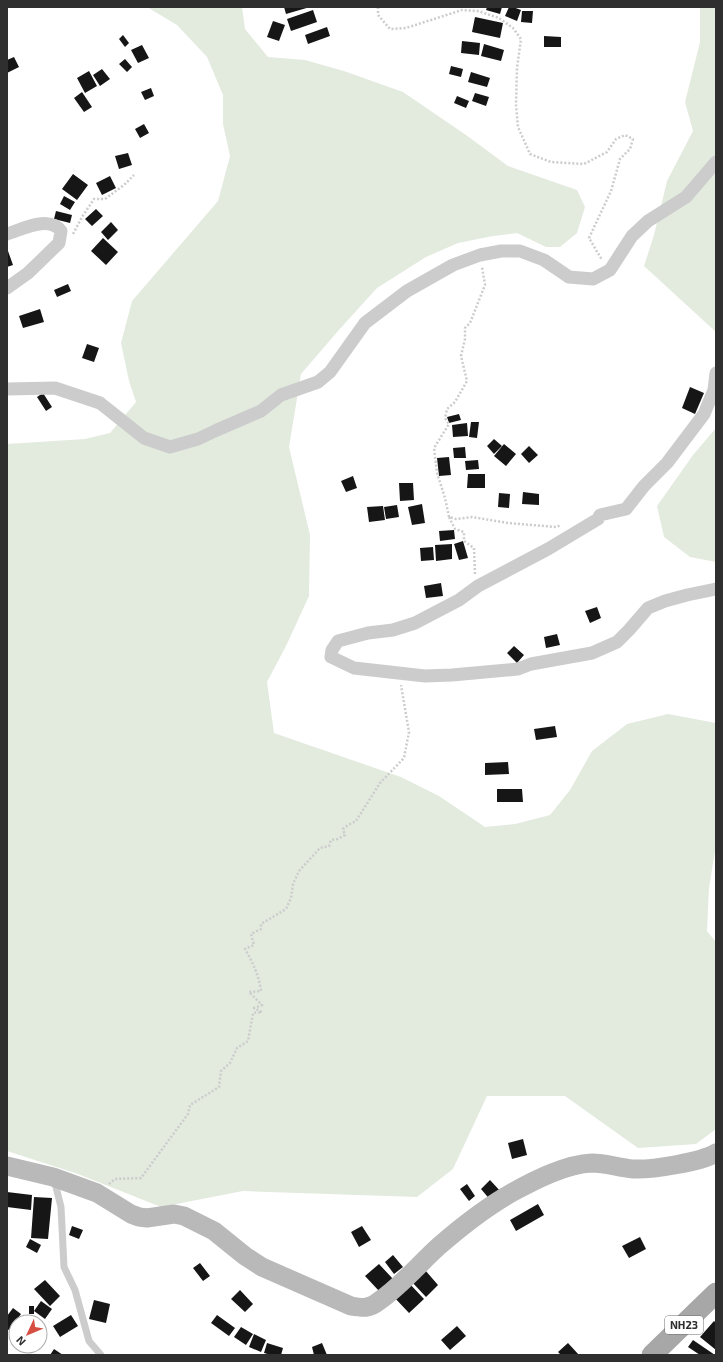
<svg xmlns="http://www.w3.org/2000/svg" width="723" height="1362" font-family="'Exo 2',sans-serif">
<style>
.green{fill:#e3ebdf}
.building{fill:#161616}
.lines{fill:none;stroke-linecap:round;stroke-linejoin:round}
.path{stroke:#ccc;stroke-width:2.5;stroke-dasharray:2 2;stroke-linecap:butt}
.lane{stroke:#ccc;stroke-width:7}
.street{stroke:#ccc;stroke-width:13}
.secondary{stroke:#b9b9b9;stroke-width:19}
.primary{stroke:#a7a7a7;stroke-width:21}
.labels{text-anchor:middle;stroke-width:4;stroke-linejoin:round;paint-order:stroke}
.shield{fill:#fff;stroke:#6d6d6d;stroke-width:1}
.shield-label{font-size:11px;font-weight:bold;fill:#2f2f2f}
</style>
<rect width="100%" height="100%" fill="#fff"/>
<path class="green" d="M 147,7 L 242,7 L 245,29 L 268,57 L 305,60 L 344,71 L 403,92 L 466,135 L 508,166 L 577,190 L 585,207 L 577,233 L 560,247 L 546,247 L 517,233 L 493,236 L 458,243 L 426,257 L 377,288 L 338,331 L 301,374 L 289,447 L 310,535 L 309,596 L 286,646 L 267,682 L 274,733 L 401,777 L 439,796 L 485,827 L 515,824 L 550,815 L 570,790 L 592,751 L 627,724 L 668,714 L 716,723 L 716,845 L 709,888 L 707,931 L 716,942 L 716,1129 L 696,1144 L 638,1148 L 565,1096 L 487,1096 L 453,1169 L 417,1197 L 243,1191 L 161,1207 L 78,1174 L 7,1151 L 7,444 L 85,439 L 110,433 L 136,402 L 129,381 L 121,343 L 132,301 L 218,201 L 230,156 L 223,124 L 223,95 L 207,57 L 177,25 Z
M 700,7 L 716,7 L 716,332 L 644,266 L 654,235 L 667,181 L 693,131 L 685,102 L 700,42 Z
M 716,428 L 716,562 L 690,557 L 664,537 L 657,506 L 693,455 Z"/>
<path class="building" d="M 284,7 L 310,7 L 286,14 Z
M 487,7 L 502,7 L 500,14 L 486,10 Z
M 509,7 L 513,7 L 521,10 L 517,21 L 505,16 Z
M 313,10 L 317,22 L 291,31 L 287,19 Z
M 522,11 L 533,11 L 532,23 L 521,22 Z
M 475,17 L 503,23 L 500,38 L 472,32 Z
M 273,21 L 285,25 L 279,41 L 267,37 Z
M 327,27 L 330,36 L 308,44 L 305,35 Z
M 123,35 L 129,43 L 125,47 L 119,39 Z
M 544,36 L 561,37 L 561,47 L 544,47 Z
M 462,41 L 480,43 L 479,55 L 461,53 Z
M 484,44 L 504,50 L 501,61 L 481,56 Z
M 142,45 L 149,58 L 138,63 L 131,50 Z
M 14,57 L 19,67 L 7,73 L 7,60 Z
M 125,59 L 132,67 L 127,72 L 119,64 Z
M 451,66 L 463,69 L 461,77 L 449,74 Z
M 102,69 L 110,79 L 100,86 L 93,75 Z
M 89,71 L 97,86 L 85,93 L 77,78 Z
M 471,72 L 490,78 L 487,87 L 468,82 Z
M 151,88 L 154,96 L 145,100 L 141,92 Z
M 82,92 L 92,107 L 84,112 L 74,98 Z
M 475,93 L 489,97 L 486,106 L 472,101 Z
M 457,96 L 469,101 L 466,108 L 454,103 Z
M 144,124 L 149,133 L 140,138 L 135,129 Z
M 128,153 L 132,165 L 119,169 L 115,156 Z
M 73,174 L 88,185 L 77,200 L 62,189 Z
M 110,176 L 116,188 L 102,195 L 96,183 Z
M 64,196 L 75,202 L 70,210 L 60,204 Z
M 96,209 L 103,216 L 92,226 L 85,219 Z
M 56,211 L 72,215 L 70,223 L 54,219 Z
M 111,222 L 118,230 L 108,240 L 101,232 Z
M 103,238 L 118,252 L 106,265 L 91,251 Z
M 7,251 L 8,251 L 13,265 L 7,267 Z
M 68,284 L 71,291 L 57,297 L 54,290 Z
M 40,309 L 44,322 L 23,328 L 19,316 Z
M 87,344 L 99,348 L 94,362 L 82,358 Z
M 690,387 L 704,393 L 695,414 L 682,408 Z
M 43,393 L 52,407 L 46,411 L 37,397 Z
M 459,414 L 461,420 L 449,423 L 447,417 Z
M 471,422 L 479,422 L 477,438 L 469,437 Z
M 467,423 L 468,436 L 453,437 L 452,425 Z
M 494,439 L 502,446 L 494,454 L 487,446 Z
M 504,444 L 516,454 L 506,466 L 494,456 Z
M 529,446 L 538,455 L 529,463 L 521,454 Z
M 465,447 L 466,458 L 454,458 L 453,448 Z
M 449,457 L 451,475 L 439,476 L 437,458 Z
M 478,460 L 479,469 L 466,470 L 465,461 Z
M 468,474 L 485,474 L 485,488 L 467,488 Z
M 353,476 L 357,488 L 346,492 L 341,481 Z
M 399,483 L 413,483 L 414,500 L 400,501 Z
M 523,492 L 539,494 L 539,505 L 522,504 Z
M 499,493 L 510,494 L 509,508 L 498,507 Z
M 422,504 L 425,523 L 412,525 L 408,507 Z
M 397,505 L 399,517 L 386,519 L 384,507 Z
M 383,506 L 385,520 L 369,522 L 367,507 Z
M 454,530 L 455,539 L 440,541 L 439,531 Z
M 463,541 L 468,558 L 459,560 L 454,544 Z
M 452,544 L 452,559 L 436,561 L 435,545 Z
M 433,547 L 434,560 L 421,561 L 420,548 Z
M 441,583 L 443,596 L 426,598 L 424,586 Z
M 597,607 L 601,618 L 590,623 L 585,611 Z
M 557,634 L 560,645 L 546,648 L 544,637 Z
M 514,646 L 524,655 L 517,663 L 507,653 Z
M 555,726 L 557,737 L 536,740 L 534,729 Z
M 508,762 L 509,774 L 485,775 L 485,763 Z
M 497,789 L 522,789 L 523,802 L 497,802 Z
M 523,1139 L 527,1155 L 512,1159 L 508,1143 Z
M 490,1180 L 502,1193 L 492,1202 L 481,1189 Z
M 467,1184 L 475,1196 L 469,1201 L 460,1189 Z
M 7,1192 L 32,1195 L 31,1210 L 7,1207 Z
M 34,1197 L 52,1198 L 48,1239 L 31,1238 Z
M 538,1204 L 544,1215 L 516,1231 L 510,1220 Z
M 72,1226 L 83,1230 L 79,1239 L 69,1235 Z
M 362,1226 L 371,1240 L 359,1247 L 351,1232 Z
M 640,1237 L 646,1249 L 629,1258 L 622,1246 Z
M 30,1239 L 41,1245 L 37,1253 L 26,1247 Z
M 393,1255 L 403,1267 L 394,1274 L 385,1262 Z
M 200,1263 L 210,1276 L 203,1281 L 193,1268 Z
M 379,1264 L 393,1279 L 379,1291 L 365,1276 Z
M 425,1270 L 438,1285 L 426,1297 L 411,1281 Z
M 45,1280 L 60,1296 L 50,1306 L 34,1289 Z
M 408,1282 L 424,1299 L 409,1313 L 393,1296 Z
M 240,1290 L 253,1304 L 245,1312 L 231,1299 Z
M 94,1300 L 110,1304 L 106,1323 L 89,1319 Z
M 41,1301 L 52,1309 L 45,1319 L 34,1311 Z
M 29,1306 L 34,1306 L 34,1314 L 29,1314 Z
M 13,1308 L 21,1314 L 9,1330 L 7,1329 L 7,1316 Z
M 26,1315 L 43,1322 L 24,1322 Z
M 71,1315 L 78,1326 L 60,1337 L 53,1326 Z
M 217,1315 L 235,1328 L 229,1336 L 211,1323 Z
M 714,1321 L 716,1323 L 716,1350 L 700,1337 Z
M 457,1326 L 466,1336 L 450,1350 L 441,1340 Z
M 241,1327 L 253,1334 L 246,1345 L 234,1337 Z
M 254,1334 L 266,1340 L 261,1352 L 249,1347 Z
M 693,1340 L 715,1355 L 700,1355 L 688,1347 Z
M 267,1343 L 283,1348 L 281,1355 L 271,1355 L 264,1353 Z
M 322,1343 L 327,1355 L 314,1355 L 312,1347 Z
M 568,1343 L 579,1355 L 561,1355 L 558,1352 Z
M 54,1349 L 63,1355 L 50,1355 Z"/>
<g class="lines">
<path class="path" d="M 378,7 L 378,15 L 390,29 L 406,28 L 462,10 L 478,11 L 499,18 L 513,28 L 521,39 L 517,68 L 516,105 L 518,127 L 530,154 L 551,162 L 584,164 L 607,152 L 616,139 L 625,135 L 633,139 L 630,149 L 620,159 L 611,191 L 589,238 L 602,260
M 73,234 L 82,217 L 94,199 L 105,199 L 124,185 L 134,175
M 449,517 L 445,498 L 437,473 L 434,448 L 449,424 L 445,418 L 447,409 L 455,402 L 467,381 L 461,356 L 465,339 L 465,328 L 470,323 L 485,285 L 482,267
M 475,574 L 474,548 L 464,541 L 464,532 L 455,529 L 449,517 L 456,519 L 472,517 L 508,523 L 556,527 L 561,525
M 109,1184 L 115,1179 L 141,1178 L 188,1114 L 190,1105 L 219,1087 L 221,1071 L 230,1063 L 237,1048 L 248,1041 L 253,1013 L 262,1012 L 254,1008 L 262,1005 L 249,992 L 261,991 C 259,976 253,963 245,949 L 254,945 L 251,934 L 261,929 L 261,924 L 286,909 L 291,898 L 293,884 L 299,871 L 320,848 L 329,846 L 331,840 L 338,839 L 345,835 L 343,829 L 348,825 L 356,821 L 380,783 L 404,758 L 409,732 L 401,685"/>
<path class="lane" d="M 54,1179 L 61,1207 L 64,1267 L 75,1290 L 89,1341 L 101,1355"/>
<path class="street" d="M 7,234 C 23,229 49,215 61,231 L 59,243 L 28,273 L 7,288
M 716,373 L 714,390 L 704,414 L 667,463 L 644,486 L 626,509 L 600,515 L 598,519 L 548,549 L 478,586 L 459,600 L 415,623 L 393,630 L 368,633 L 338,641 L 332,650 L 331,657 L 354,668 L 425,676 L 452,675 L 518,669 L 531,664 L 592,653 L 617,642 L 629,630 L 648,608 L 665,601 L 687,595 L 716,589
M 7,389 L 55,388 L 100,403 L 144,438 L 170,447 L 198,439 L 217,430 L 261,411 L 281,395 L 318,382 L 330,372 L 365,323 L 407,291 L 453,265 L 480,255 L 501,251 L 520,251 L 544,260 L 569,277 L 593,279 L 610,270 L 632,236 L 648,221 L 686,197 L 716,162"/>
<path class="secondary" d="M 7,1166 L 53,1177 L 97,1193 L 131,1214 L 139,1217 L 147,1218 L 174,1214 L 184,1216 L 214,1231 L 245,1256 L 262,1267 L 351,1306 C 363,1308 369,1309 379,1301 C 400,1287 420,1263 439,1246 C 462,1226 486,1207 513,1192 C 535,1180 566,1164 592,1163 C 606,1163 619,1168 633,1169 C 652,1170 701,1162 716,1153"/>
<path class="primary" d="M 652,1355 L 716,1293"/>
</g>
<g class="labels">
<rect class="shield" x="665" y="1316" width="38" height="18" rx="3"/>
<g class="shield-label">
<text x="684" y="1329">NH23</text>
</g>
</g>
<rect width="723" height="1362" fill="none" stroke="#2f2f2f" stroke-width="16"/>
<g transform="translate(28 1334) rotate(226)"><circle r="19" fill="#ffffff" stroke="#acacac"/>
<path d="M0-3L7 15L0 10L-7 15Z" fill="#d64e42"/>
<text y="-6" font-size="11" font-weight="bold" text-anchor="middle" fill="#2f2f2f">N</text>
</g>
</svg>
